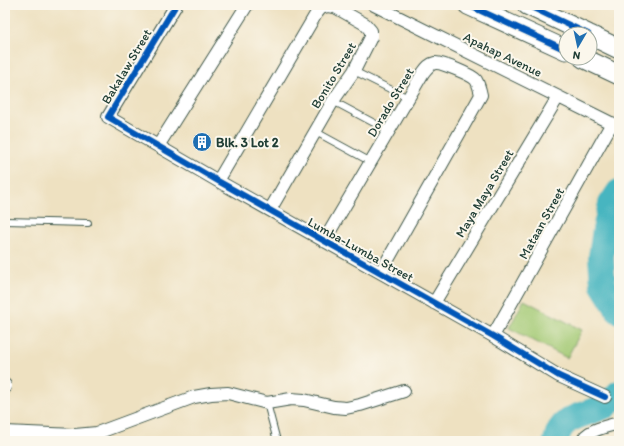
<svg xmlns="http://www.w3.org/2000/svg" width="624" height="446" font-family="Itim,sans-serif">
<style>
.green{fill:#a3c973;stroke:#618354}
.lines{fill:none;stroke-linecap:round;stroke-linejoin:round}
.river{stroke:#46b5c0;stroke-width:26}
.lane-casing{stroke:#3e5649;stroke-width:8}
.street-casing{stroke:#3e5649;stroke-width:14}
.primary-casing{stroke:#3e5649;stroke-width:21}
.lane{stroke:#fff;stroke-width:6}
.street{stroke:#fff;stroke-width:12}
.primary{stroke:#fff;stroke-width:19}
.cycleway-casing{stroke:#fbf7ec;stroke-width:8}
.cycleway{stroke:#0057b8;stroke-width:6}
.labels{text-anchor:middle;stroke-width:4;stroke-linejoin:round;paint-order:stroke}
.street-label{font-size:13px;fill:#1f3d34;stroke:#fbf7ec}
.poi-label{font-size:13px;font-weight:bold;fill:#1f3d34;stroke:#fbf7ec;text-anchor:start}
</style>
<rect width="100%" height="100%" fill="#fbf7ec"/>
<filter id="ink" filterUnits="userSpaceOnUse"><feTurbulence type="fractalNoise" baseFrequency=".025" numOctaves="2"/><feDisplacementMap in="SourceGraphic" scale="8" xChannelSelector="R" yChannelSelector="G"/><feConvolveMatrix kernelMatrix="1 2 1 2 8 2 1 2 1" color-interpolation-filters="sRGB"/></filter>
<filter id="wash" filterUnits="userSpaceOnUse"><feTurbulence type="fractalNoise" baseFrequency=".012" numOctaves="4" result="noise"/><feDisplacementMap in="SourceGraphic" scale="16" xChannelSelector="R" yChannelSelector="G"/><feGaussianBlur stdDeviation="0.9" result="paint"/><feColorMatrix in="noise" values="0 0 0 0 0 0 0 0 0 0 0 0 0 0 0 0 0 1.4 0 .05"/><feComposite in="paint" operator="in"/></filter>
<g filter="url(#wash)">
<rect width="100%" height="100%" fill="#eee1c1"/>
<path class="green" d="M 524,300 L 582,330 L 567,358 L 509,328 Z"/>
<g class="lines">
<path class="river" d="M 619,192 L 611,204 L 605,230 L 601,257 L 603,285 L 619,311
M 556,441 C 560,414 586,416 605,406 C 610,403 615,397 619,393"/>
</g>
</g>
<g filter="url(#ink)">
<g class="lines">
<defs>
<path id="lane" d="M 354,71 L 408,98
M 333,101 L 389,131
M 316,132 L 371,162
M 5,221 L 88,223
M 267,403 L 277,441"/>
<path id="street" d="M 176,5 L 108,117 L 218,181 L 493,336 L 559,376 L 605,397
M 374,5 L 619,127
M 158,146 L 247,5
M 218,181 L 316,14 L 321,8 L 327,6 L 335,7 L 365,24 L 371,31 L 371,37 L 354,71 L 333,101 L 270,210
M 324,241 L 423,73 C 426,69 429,64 435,63 C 441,62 472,75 476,80 C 479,85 480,90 481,95 L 381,272
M 434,303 L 558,97
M 493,336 L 612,123
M 5,387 L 5,385
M 5,432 L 75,435 L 97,433 L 194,397 L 211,394 L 228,393 L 267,403 L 291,399 L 304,400 L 334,407 L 346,408 L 360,405 L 404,391
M 583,441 C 585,430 609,426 619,423"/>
<path id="primary" d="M 468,5 L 566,50
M 527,5 L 588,34
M 590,35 L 619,49
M 583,58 L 619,75"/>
</defs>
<use href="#lane" class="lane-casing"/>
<use href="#street" class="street-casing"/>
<use href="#primary" class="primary-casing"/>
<use href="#lane" class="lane"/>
<use href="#street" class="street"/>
<use href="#primary" class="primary"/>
<defs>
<path id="cycleway" d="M 176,5 L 108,117 L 218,181 L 493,336 L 559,376 L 605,397
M 468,5 L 566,50
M 527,5 L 588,34"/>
</defs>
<use href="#cycleway" class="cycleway-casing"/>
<use href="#cycleway" class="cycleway"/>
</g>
</g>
<defs>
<symbol id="building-disc" viewBox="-11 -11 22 22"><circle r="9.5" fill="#1f6fb2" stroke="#fbf7ec"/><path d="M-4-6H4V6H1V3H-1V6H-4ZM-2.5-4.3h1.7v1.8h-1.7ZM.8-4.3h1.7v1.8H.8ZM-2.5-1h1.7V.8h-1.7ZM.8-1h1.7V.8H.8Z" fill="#fff"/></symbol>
</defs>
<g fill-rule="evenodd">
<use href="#building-disc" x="191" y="131" width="22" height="22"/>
</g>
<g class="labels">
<g class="street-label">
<text transform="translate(503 54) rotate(26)" y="5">Apahap Avenue</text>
<text transform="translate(126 66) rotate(-59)" y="5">Bakalaw Street</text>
<text transform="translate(333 75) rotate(-59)" y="5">Bonito Street</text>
<text transform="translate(390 102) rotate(-59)" y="5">Dorado Street</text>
<text transform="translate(484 193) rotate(-59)" y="5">Maya Maya Street</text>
<text transform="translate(541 223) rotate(-61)" y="5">Mataan Street</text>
<text transform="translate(361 249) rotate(29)" y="5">Lumba-Lumba Street</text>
</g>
<g class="poi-label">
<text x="216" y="147">Blk. 3 Lot 2</text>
</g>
</g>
<rect width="624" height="446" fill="none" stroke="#fbf7ec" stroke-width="20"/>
<g transform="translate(578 46) rotate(189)"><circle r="19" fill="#fbf7ec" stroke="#a3ada2"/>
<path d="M0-3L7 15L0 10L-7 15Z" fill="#1f6fb2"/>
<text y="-6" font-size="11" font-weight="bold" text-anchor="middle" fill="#1f3d34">N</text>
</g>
</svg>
